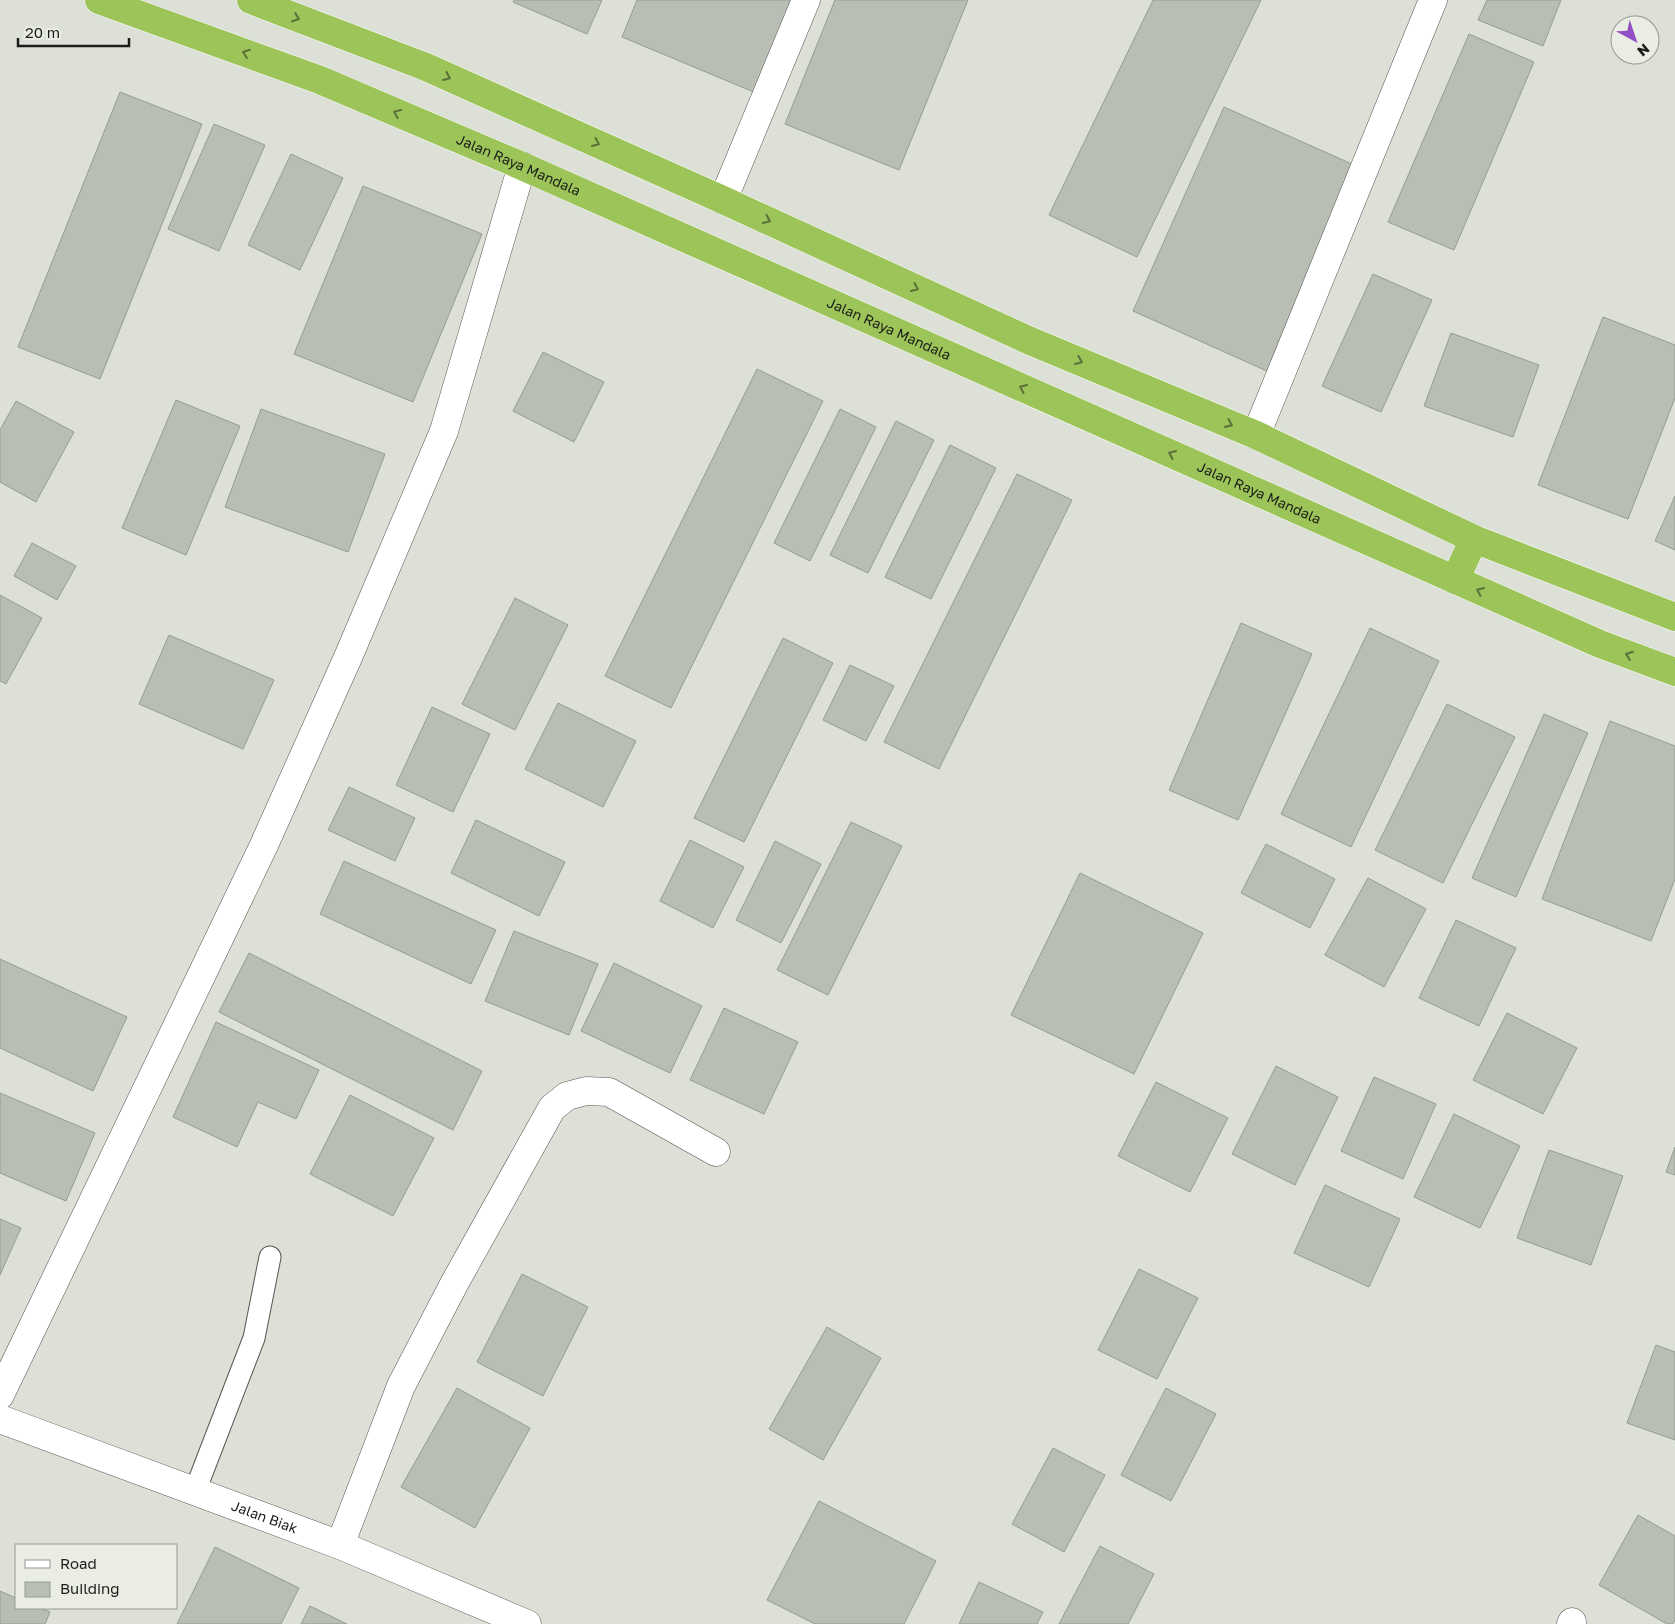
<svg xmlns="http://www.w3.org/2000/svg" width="1675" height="1624" font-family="'Golos Text',sans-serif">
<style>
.building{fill:#b9beb5;stroke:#979b93}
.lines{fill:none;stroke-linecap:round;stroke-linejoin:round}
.service-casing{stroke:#545750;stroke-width:23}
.minor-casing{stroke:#545750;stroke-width:29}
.trunk-casing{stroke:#fff;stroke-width:29}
.service{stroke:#fff;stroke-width:21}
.minor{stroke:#fff;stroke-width:28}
.trunk{stroke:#9cc458;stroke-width:28}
.oneway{stroke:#5c7039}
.labels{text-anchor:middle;stroke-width:4.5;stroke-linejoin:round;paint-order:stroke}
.street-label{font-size:14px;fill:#1b1d1a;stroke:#e9ede4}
</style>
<rect width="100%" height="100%" fill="#dce0d7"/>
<path class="building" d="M 514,0 L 602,0 L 587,34 L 513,2 Z
M 637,0 L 796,0 L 756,93 L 622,37 Z
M 835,0 L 968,0 L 899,170 L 785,124 Z
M 1153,0 L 1261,0 L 1137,257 L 1049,215 Z
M 1487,0 L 1561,0 L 1543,46 L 1478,20 Z
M 1469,34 L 1534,62 L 1454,250 L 1388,222 Z
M 120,92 L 202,124 L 100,379 L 18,347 Z
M 1224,107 L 1361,168 L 1269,372 L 1133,311 Z
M 214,124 L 265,145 L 219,251 L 168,229 Z
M 291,154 L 343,178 L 300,270 L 248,245 Z
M 363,186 L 482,234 L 413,402 L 294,354 Z
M 1373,274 L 1432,300 L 1381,412 L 1322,386 Z
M 1603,317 L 1675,345 L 1675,398 L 1628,519 L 1538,485 Z
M 1451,333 L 1539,365 L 1513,437 L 1424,406 Z
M 543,352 L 604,382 L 574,442 L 513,411 Z
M 757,369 L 823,401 L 671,708 L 605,676 Z
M 176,400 L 240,426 L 186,555 L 122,528 Z
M 16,401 L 74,432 L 36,502 L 0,482 L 0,430 Z
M 261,409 L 385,454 L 348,552 L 225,507 Z
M 840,409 L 876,427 L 810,561 L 774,543 Z
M 896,421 L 934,440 L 868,573 L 830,555 Z
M 950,445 L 996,468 L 931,599 L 885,577 Z
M 1017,474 L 1072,500 L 939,769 L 884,742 Z
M 1675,496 L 1675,550 L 1655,541 Z
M 32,543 L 76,566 L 57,600 L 14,576 Z
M 0,595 L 42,618 L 6,684 L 0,681 Z
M 515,598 L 568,625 L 515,730 L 462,704 Z
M 1241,623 L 1312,654 L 1238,820 L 1169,790 Z
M 1370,628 L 1439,661 L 1351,847 L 1281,814 Z
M 169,635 L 274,680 L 243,749 L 139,704 Z
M 783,638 L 833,663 L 744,842 L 694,818 Z
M 850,665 L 894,686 L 866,741 L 823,720 Z
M 558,703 L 636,741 L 603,807 L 525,769 Z
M 1447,704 L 1515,737 L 1443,883 L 1375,850 Z
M 432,707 L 490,734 L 453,812 L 396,785 Z
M 1544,714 L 1588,733 L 1516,897 L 1472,878 Z
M 1610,721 L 1675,746 L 1675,879 L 1651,941 L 1542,899 Z
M 349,787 L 415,818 L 395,861 L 328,830 Z
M 476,820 L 565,862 L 539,916 L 451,873 Z
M 851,822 L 902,846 L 828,995 L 777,970 Z
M 690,840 L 744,867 L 713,928 L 660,901 Z
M 775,841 L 821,864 L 781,943 L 736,920 Z
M 1266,844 L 1335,879 L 1310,928 L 1241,893 Z
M 344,861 L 496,930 L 471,984 L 320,914 Z
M 1080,873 L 1203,933 L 1134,1074 L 1011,1015 Z
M 1368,878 L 1426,909 L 1384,987 L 1325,955 Z
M 1456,920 L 1516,948 L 1479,1026 L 1419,998 Z
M 514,931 L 598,964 L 569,1035 L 485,1001 Z
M 249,953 L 482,1071 L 453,1130 L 219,1012 Z
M 0,959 L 127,1017 L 93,1091 L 0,1048 Z
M 614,963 L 702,1006 L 670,1073 L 581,1031 Z
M 724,1008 L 798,1042 L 764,1114 L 690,1080 Z
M 1507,1013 L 1577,1048 L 1543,1114 L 1473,1080 Z
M 216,1022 L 319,1070 L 296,1119 L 258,1102 L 237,1147 L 173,1117 Z
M 1276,1066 L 1338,1097 L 1295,1185 L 1232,1154 Z
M 1374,1077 L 1436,1104 L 1403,1179 L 1341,1151 Z
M 1156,1082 L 1228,1118 L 1190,1192 L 1118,1156 Z
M 0,1093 L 95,1133 L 66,1201 L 0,1173 Z
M 350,1095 L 434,1138 L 393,1216 L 310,1174 Z
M 1454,1114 L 1520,1146 L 1480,1228 L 1414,1197 Z
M 1675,1147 L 1675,1175 L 1666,1172 Z
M 1549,1150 L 1623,1176 L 1591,1265 L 1517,1238 Z
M 1325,1185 L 1400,1219 L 1369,1287 L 1294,1253 Z
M 0,1219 L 21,1228 L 0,1275 Z
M 1139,1269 L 1198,1298 L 1157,1379 L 1098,1350 Z
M 522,1274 L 588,1307 L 543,1396 L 477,1362 Z
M 827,1327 L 881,1358 L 823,1460 L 769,1429 Z
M 1656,1345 L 1675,1352 L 1675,1440 L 1627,1423 Z
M 457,1388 L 530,1428 L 475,1528 L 401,1487 Z
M 1166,1388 L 1216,1414 L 1171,1501 L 1121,1475 Z
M 1053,1448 L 1105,1475 L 1064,1552 L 1012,1524 Z
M 819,1501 L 936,1561 L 904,1624 L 815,1624 L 767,1600 Z
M 1638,1515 L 1675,1536 L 1675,1620 L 1673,1624 L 1667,1624 L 1599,1585 Z
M 1100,1546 L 1154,1574 L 1128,1624 L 1059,1624 Z
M 215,1547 L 299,1588 L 281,1624 L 177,1624 Z
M 979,1582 L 1043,1612 L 1037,1624 L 959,1624 Z
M 0,1591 L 16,1598 L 16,1608 L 40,1608 L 50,1612 L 45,1624 L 0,1624 Z
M 310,1606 L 347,1624 L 301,1624 Z"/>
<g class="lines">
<defs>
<path id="service" d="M 195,1491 L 254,1338 L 270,1257"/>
<g id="minor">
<path d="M 723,200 L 806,0"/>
<path d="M 1256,435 L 1433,0"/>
<path d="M 0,1395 L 264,845 L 349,655 L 444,431 L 522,166"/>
<path id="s1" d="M 0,1419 L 340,1545 L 527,1624"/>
<path d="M 340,1545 L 401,1386 L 454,1284 L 552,1108 L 567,1096 L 586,1091 L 609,1092 L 716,1152"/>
<path d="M 1571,1624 L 1572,1622"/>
</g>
<g id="trunk">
<path id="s2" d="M 99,0 L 320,80 L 522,166 L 1600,644 L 1675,672"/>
<path d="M 251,0 L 426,67 L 723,200 L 1028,340 L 1256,435 L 1474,539 L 1675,617"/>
<path d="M 1455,580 L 1474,539"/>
</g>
</defs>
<use href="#service" class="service-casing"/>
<use href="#minor" class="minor-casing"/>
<use href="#trunk" class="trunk-casing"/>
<use href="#service" class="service"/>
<use href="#minor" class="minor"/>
<use href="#trunk" class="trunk"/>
</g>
<defs><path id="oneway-chevron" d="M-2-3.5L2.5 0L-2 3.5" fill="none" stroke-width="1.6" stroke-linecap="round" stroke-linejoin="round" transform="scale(1.25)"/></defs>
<g class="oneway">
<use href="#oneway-chevron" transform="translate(296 18) rotate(21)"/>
<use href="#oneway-chevron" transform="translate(246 53) rotate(-160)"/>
<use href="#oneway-chevron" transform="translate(447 77) rotate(24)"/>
<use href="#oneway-chevron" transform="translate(397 113) rotate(-157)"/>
<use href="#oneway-chevron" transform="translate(596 143) rotate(24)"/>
<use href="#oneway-chevron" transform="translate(767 220) rotate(25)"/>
<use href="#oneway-chevron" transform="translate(915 288) rotate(25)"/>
<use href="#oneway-chevron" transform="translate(1079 361) rotate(23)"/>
<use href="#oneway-chevron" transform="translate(1023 388) rotate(-156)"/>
<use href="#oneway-chevron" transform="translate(1229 424) rotate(23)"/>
<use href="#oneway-chevron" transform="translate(1172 454) rotate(-156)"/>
<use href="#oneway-chevron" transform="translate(1480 591) rotate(-156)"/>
<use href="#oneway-chevron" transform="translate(1629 655) rotate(-160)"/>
</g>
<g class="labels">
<g class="street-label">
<text dy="5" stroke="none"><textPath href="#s2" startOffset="451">Jalan Raya Mandala</textPath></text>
<text dy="5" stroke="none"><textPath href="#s2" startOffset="856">Jalan Raya Mandala</textPath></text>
<text dy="5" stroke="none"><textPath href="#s2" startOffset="1261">Jalan Raya Mandala</textPath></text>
<text dy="5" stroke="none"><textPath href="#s1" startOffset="282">Jalan Biak</textPath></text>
</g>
</g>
<rect x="15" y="1544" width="162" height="65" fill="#e9ede4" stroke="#979a93"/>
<rect x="25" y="1560" width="25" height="8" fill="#ffffff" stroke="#979a93"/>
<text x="60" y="1569" font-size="15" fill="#1b1d1a">Road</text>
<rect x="25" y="1582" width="25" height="15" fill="#b9beb5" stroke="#979a93"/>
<text x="60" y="1594" font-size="15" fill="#1b1d1a">Building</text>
<g transform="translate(1635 40) rotate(140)"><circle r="24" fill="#e9ede4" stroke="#979a93"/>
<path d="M0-4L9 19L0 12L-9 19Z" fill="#924fc4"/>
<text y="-8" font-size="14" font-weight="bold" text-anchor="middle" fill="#1b1d1a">N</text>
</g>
<path d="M18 38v8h111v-8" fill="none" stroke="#1b1d1a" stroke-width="2.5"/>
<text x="25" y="38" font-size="15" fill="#1b1d1a" stroke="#e9ede4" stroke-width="4" paint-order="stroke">20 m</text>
</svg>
